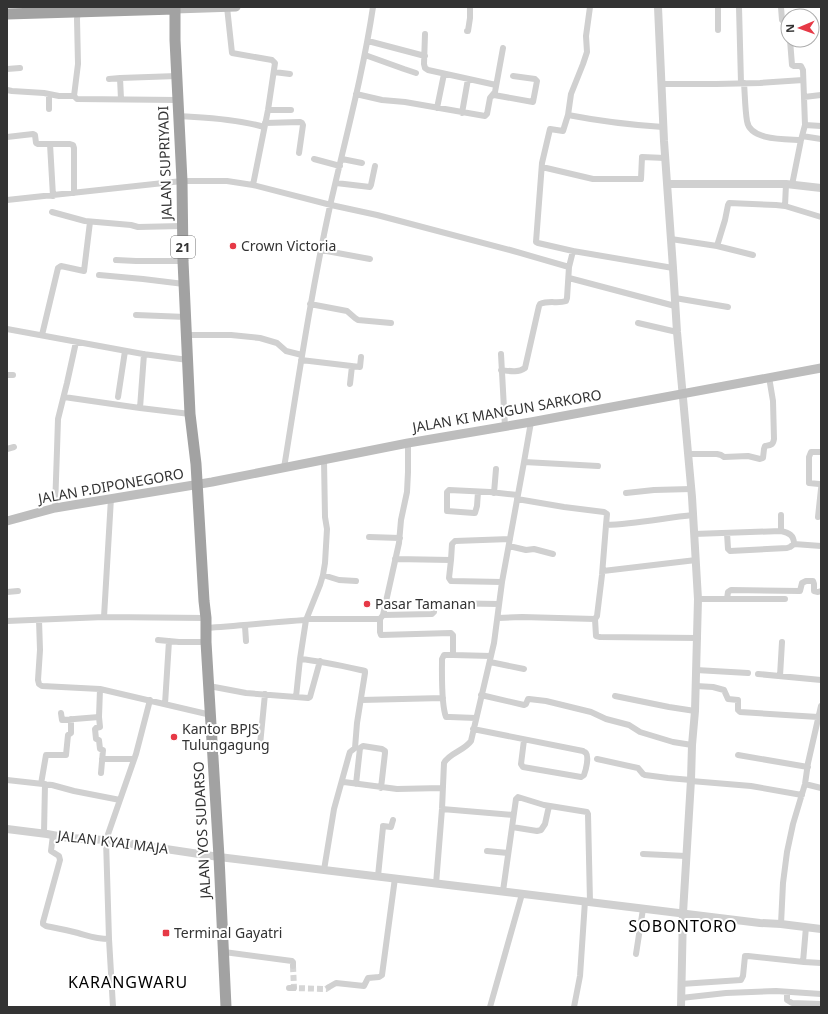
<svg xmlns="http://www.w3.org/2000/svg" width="828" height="1014" font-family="'Noto Sans',sans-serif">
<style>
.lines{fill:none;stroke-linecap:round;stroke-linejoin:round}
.minor-tunnel{stroke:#d6d6d6;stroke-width:6;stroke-dasharray:6 3;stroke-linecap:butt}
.minor{stroke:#d0d0d0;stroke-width:6}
.tertiary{stroke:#d0d0d0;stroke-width:8}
.secondary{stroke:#bdbdbd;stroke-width:9}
.trunk{stroke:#a2a2a2;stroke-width:11}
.poi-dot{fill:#e63946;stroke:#fff;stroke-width:1.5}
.labels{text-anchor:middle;stroke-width:4;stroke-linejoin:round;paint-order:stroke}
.shield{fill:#fff;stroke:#707070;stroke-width:1}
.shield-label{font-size:13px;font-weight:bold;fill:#333}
.street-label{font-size:14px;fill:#333;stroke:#fff}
.poi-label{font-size:14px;fill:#333;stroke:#fff;text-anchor:start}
.quarter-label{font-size:16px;letter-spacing:1px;fill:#000;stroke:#fff}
</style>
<rect width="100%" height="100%" fill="#fff"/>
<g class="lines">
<path class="minor-tunnel" d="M 293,966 L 294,988 L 326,989 L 329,987"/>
<path class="minor" d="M 227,7 L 232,53 L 272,60 L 275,63 L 268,110 L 253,185
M 590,7 L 586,36 L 587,52 L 583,64 L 571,94 L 568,115 L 563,131 L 550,129 L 542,163 L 536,242 L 538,243 L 573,251 L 673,268
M 718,7 L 718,30
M 739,7 L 741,83
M 781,7 L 782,20 L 783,21 L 788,21
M 467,31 L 468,31 L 470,18 L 470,7
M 425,34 L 424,64 L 425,68 L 428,70 L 496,85
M 790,40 L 792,65 L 794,66 L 801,66 L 803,70 L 805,125 L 801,140 L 792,185
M 368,41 L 425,56
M 365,55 L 404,69 L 416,73
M 7,69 L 20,68
M 274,72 L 290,74
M 120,78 L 177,76
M 109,79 L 120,78 L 121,99
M 744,83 C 745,96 745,109 747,121 C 750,141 786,139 801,140
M 661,84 L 716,84 L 760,83 L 803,80
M 7,90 L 12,91 L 44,93 L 59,96 L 74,96 L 78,64 L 77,19 L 78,10
M 49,94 L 49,109
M 356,94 L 382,100 L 405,102 L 485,116 L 487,114 L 490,98 L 495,92 L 503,48
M 494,95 L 533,102 L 537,81 L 535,79 L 513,76
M 74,96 L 77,99 L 178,100
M 804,97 L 821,95
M 437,108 L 444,74
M 268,110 L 291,110
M 462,113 L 468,79
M 568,115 C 599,121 631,125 663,127
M 179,116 C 207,118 237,119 264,127
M 265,123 L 300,122 L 302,123 L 303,125 L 299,153
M 805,125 L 821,126
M 802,136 L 821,139
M 7,137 L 33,134 L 35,135 L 36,143 L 38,144 L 70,144 L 73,145 L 74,148 L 74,193
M 50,144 L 53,196
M 314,159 L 340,166
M 342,159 L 362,163
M 542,167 L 593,179 L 641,179 L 642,157 L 665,158
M 336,183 L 370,187 L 371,185 L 375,166
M 7,200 L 182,181 L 227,181 L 253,185 L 331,205 L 377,215 L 510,250 L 569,267
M 785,206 L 786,184
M 52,212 L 85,221 L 131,225 L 138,227 L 182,226
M 671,239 L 717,246 L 753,255
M 717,246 L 725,220 L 728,205 L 729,203 L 776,205 L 785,206 L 821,217
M 321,250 L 370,259
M 116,260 L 136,261 L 183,261
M 99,275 L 143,279 L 184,284
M 569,278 L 675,306
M 675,298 L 728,307
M 310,304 L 347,311 L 355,318 L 358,320 L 391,323
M 136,315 L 186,317
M 638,323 L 677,332
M 7,329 L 143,354 L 188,360
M 42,335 L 58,268 L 61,266 L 84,271 L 90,222
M 186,335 L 231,335 L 260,338 L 277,343 L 286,351 L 302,355
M 501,354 L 505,427
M 301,360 L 360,367 L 361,357
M 501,370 C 509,371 518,373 525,368 L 539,306 L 540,304 C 549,300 558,304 566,301 L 567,298 L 569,267 L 573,251
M 7,375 L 13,375
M 350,384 L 352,366
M 64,397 L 140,408 L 190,414
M 118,397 L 125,351
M 140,408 L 144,354
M 7,449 L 14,447
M 821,452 L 811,452 L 809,457 L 809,483 L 819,484 L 821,486
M 688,454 L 717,454 L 721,455 L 724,457 L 748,456 L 760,459 L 763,458 L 764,449 L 765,446 C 771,445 773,445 774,439 L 773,401 L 769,377
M 524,462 L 598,466
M 284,468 C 298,381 311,293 330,206 C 345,140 363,74 373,7
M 478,492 L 477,506 L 475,513 L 474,513 L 447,511 L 447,492 L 449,490 L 490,492 L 518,495
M 494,493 L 496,469
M 626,493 L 654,490 L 691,489
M 517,499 L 564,507 L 604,512 L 607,514 L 606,525 C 635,524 664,518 693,515
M 55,508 L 57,450 L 58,419 L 67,383 L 76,342
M 781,515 L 781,531
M 818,517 L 821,489
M 727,533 L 728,549 L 730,551 L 787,548 L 790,547 L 794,544 L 821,546
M 694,534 L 781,531 C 789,533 794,535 794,544
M 369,537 L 400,538
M 509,546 L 526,550 L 534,549 L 553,554
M 395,559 L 451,560 L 452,544 L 455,541 L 510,539
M 451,560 L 449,578 L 451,581 L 502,582
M 603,571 L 696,560
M 323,575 L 339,580 L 356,581
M 7,592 L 18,591
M 698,599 L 785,599
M 727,599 L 728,592 L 731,590 L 800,591 L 802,583 L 806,581 L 813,581 L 814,584 L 814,591 L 818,592 L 821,591
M 383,615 L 432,614 L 434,612 L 434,603 L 499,604
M 104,617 L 111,498
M 498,618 L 522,617 L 595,619 L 597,616 L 602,575 L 606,525
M 306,619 L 380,619 L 383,615 L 399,543 L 401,520 L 407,492 L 408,472 L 408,443
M 380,619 L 380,632 L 381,635 L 451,633 L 453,635 L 453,655 L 491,656
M 595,619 L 596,636 L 600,637 L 698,638
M 39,620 L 40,650 L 38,680 L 39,684 L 42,686 L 100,689 L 211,715
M 7,621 L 104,617 L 206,618
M 245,626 L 246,641
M 206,628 C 239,626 273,622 306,620
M 158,640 L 179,642 L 206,642
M 453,655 L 444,655 L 442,659 C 442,673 441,704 446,717 L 450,717 L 476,718
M 300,659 C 322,661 343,666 365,671 L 365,673 L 357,723 L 355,748 L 350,752 L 349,755 L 334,809 L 324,870
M 490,662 L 524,669
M 696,670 L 748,673
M 758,674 L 821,680
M 780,676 L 782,642
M 209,686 L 246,693 L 296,697 L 300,659 L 306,620 L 320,585 L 323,575 L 325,563 L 327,529 L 325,517 L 324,460
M 696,686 L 713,687 L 724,690 L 728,699 L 738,700 L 738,710 L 740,712 L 818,717
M 481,695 L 524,705 L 526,704 L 528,699 L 529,699 L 546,701 L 591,712 L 606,719 L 629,725 L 640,732 L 673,742 L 692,745
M 615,696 L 669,707 L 695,711
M 296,697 L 308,698 L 310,697 L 320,661
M 361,700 L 443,698
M 165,704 L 169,641
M 61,713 L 62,720 L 99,717 L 100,689
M 99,717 L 100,727 L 96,728 L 95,729 L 96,739 L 99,740 L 100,749 L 103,750 L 101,773
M 473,729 L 583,751 C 584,752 585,752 586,753 C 589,757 586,770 584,775 L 581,777 L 523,767 L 521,764 L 524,740
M 260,745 L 265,694
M 738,755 L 808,767
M 102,759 L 134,759
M 597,759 L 638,768 L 643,774 L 645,775 L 668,778 L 691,780
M 7,780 L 52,785 L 74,791 L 120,800
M 691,781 L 751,786 L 802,795
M 344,782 L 397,789 L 442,788
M 41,784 L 46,755 L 66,755 L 68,735 L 71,733 L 71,719
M 356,784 L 360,748 L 363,746 L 382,749 L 385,751 L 385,753 L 381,788
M 805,784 L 821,788
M 442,809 L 513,815
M 512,827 L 537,831 L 541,830 L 545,824 L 549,806
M 44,833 L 45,784
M 53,835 L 51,851 L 59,856 L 60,860 L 43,922 L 43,924 L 46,926 C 56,928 67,930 78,933 C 89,936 97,939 109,939
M 487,851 L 508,853
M 643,854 L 686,856
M 378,876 L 383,827 L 383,826 L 391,827 L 393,820
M 436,884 L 442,809 L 444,763 C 449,753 464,751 471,741 L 494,643 L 502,582 L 524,462 L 531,422
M 503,891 L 516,799 L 518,797 L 544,805 L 587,812 L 588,814 L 590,902
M 781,924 L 783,883 L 787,852 L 793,824 L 805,784 L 808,763 L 821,706
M 224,952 L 292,961 L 293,962 L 293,966
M 636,954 L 643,909
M 803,962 L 806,927
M 681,984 L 741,980 L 743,976 L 745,956 L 748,956 L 804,962 L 821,963
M 329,987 L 336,983 L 364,986 L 368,978 L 379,977 L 382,975 L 395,878
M 289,988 L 294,988
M 787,992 L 787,1000 L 792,1003 L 821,1004
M 681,998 L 726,993 L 776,991 L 821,994
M 113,1007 L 109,939 L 106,840 L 136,754 L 150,700
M 490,1007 L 522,894
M 574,1007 L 580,976 L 585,901"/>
<path class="tertiary" d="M 658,7 L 664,141 L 673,268 L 677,332 L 692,497 L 698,599 L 695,711 L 692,745 L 691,780 L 683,913 L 681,1007
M 667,184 L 786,184 L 821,188
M 7,829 L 47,834 L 69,838 L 106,840 L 219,857 L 324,870 L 532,895 L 760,923 L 781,924 L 821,929"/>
<path class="secondary" d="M 175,9 L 236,7
M 7,521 L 55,508 L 212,482 L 408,443 L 531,422 L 821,368"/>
<path class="trunk" d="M 175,7 L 175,40 L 182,181 L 183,261 L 190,414 L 196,464 L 204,601 L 206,618 L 206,642 L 219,857 L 226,1007
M 7,14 L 175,9"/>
</g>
<g class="poi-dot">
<circle cx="233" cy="246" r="4"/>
<circle cx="367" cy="604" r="4"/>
<circle cx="174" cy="737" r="4"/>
<rect x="162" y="929" width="8" height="8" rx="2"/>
</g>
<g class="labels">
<rect class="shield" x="171" y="236" width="24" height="22" rx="3"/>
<g class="shield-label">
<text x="183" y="252">21</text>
</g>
<g class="street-label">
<text transform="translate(165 163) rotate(-92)" y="5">JALAN SUPRIYADI</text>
<text transform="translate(507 411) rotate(-10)" y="5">JALAN KI MANGUN SARKORO</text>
<text transform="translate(111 486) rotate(-10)" y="5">JALAN P.DIPONEGORO</text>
<text transform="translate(202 830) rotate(-93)" y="5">JALAN YOS SUDARSO</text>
<text transform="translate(113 842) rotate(7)" y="5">JALAN KYAI MAJA</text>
</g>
<g class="poi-label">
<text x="241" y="251">Crown Victoria</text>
<text x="375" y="609">Pasar Tamanan</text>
<text x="182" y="734">Kantor BPJS<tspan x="182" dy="16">Tulungagung</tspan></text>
<text x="174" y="938">Terminal Gayatri</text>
</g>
<g class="quarter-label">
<text x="683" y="932">SOBONTORO</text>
<text x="128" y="988">KARANGWARU</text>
</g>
</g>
<rect width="828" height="1014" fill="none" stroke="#333333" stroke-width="16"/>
<g transform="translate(800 28) rotate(268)"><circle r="19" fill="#ffffff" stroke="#adadad"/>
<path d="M0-3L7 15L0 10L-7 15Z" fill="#e63946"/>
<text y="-6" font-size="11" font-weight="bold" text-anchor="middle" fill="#333333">N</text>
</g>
</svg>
